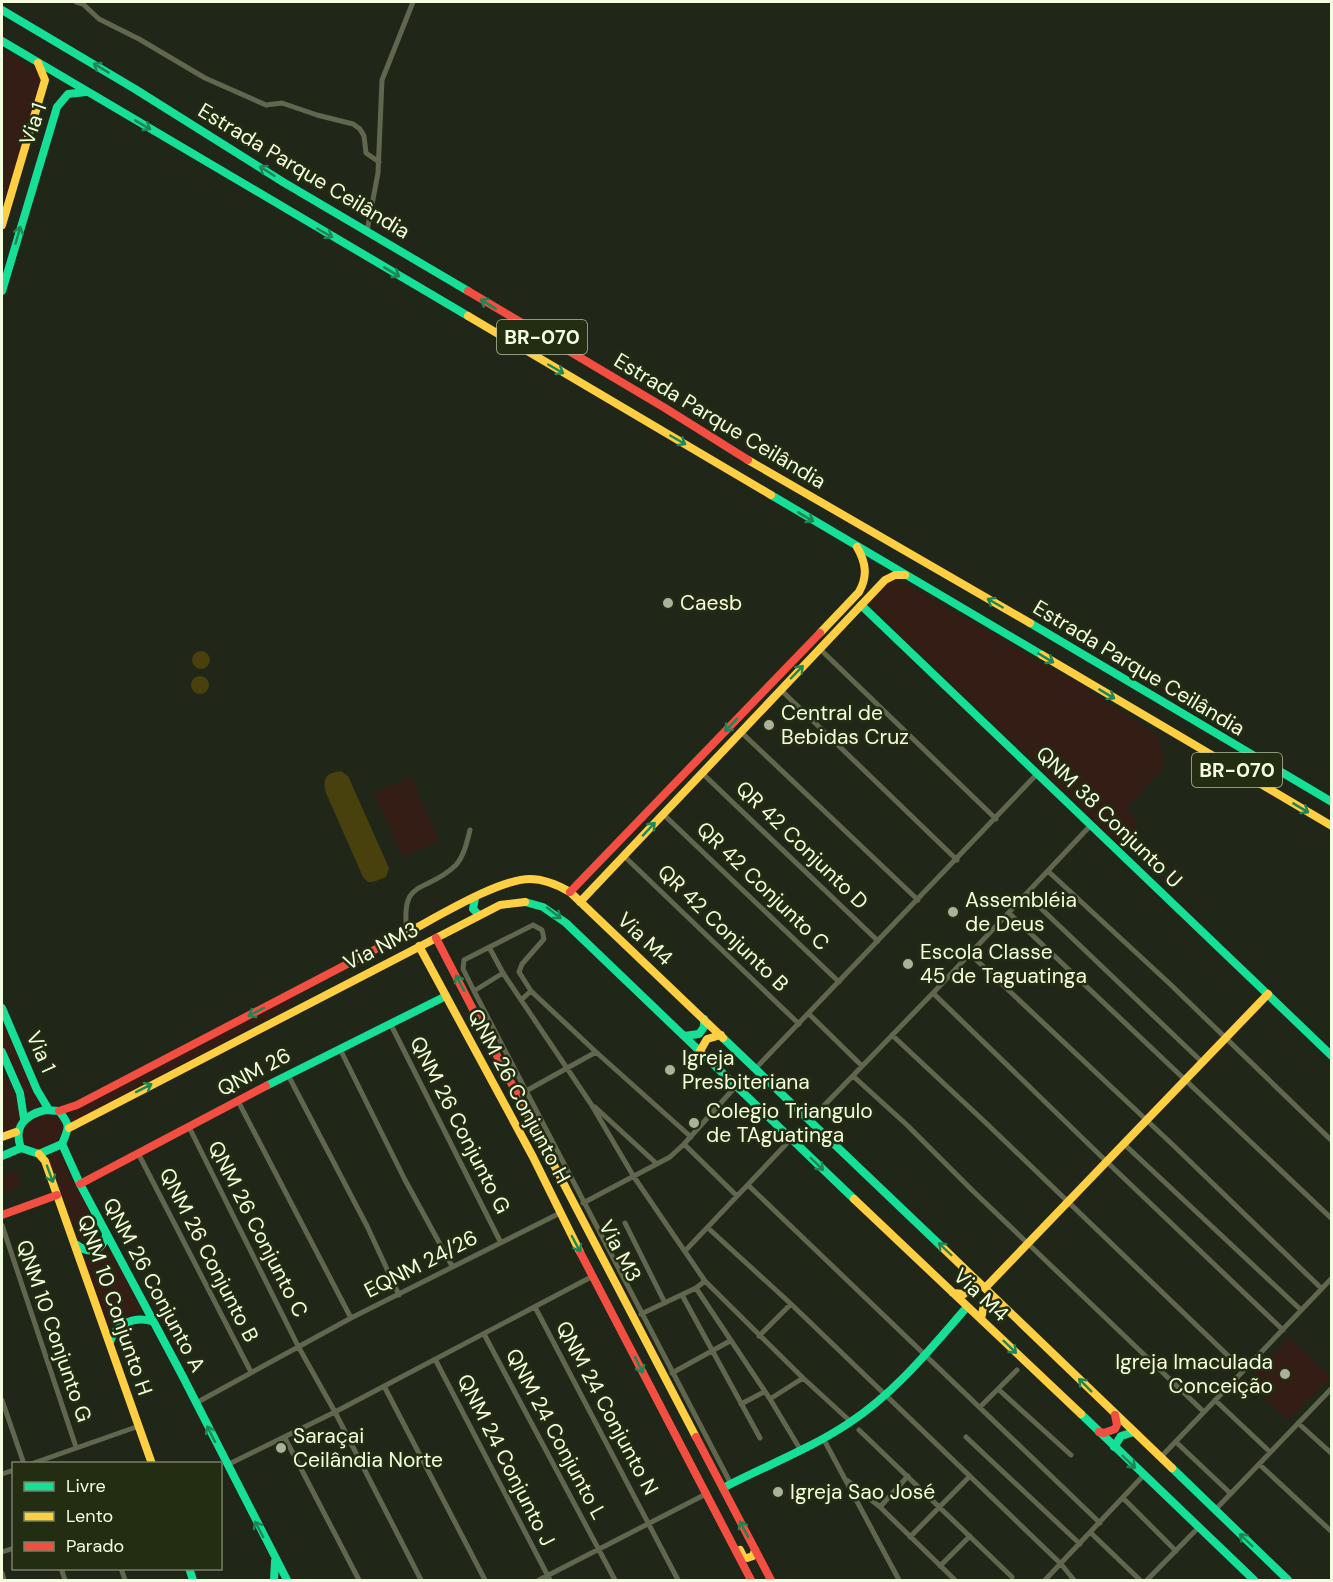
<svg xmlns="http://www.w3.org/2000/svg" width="1333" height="1582" font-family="'DM Sans',sans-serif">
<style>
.green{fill:#341d15}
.water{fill:#48410d}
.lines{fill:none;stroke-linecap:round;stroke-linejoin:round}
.street{stroke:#60674e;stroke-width:5}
.fast{stroke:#16e098;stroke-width:8}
.slow{stroke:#ffcf43;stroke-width:8}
.jam{stroke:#f24e42;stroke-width:8}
.oneway{stroke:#1c8655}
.poi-dot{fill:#aab399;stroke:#222d12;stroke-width:2}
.labels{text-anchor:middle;stroke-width:5;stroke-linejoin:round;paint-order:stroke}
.shield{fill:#222d12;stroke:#b4bfa2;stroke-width:1.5}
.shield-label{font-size:20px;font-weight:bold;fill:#f3fedf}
.street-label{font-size:21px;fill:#f3fedf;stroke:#222d12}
.poi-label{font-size:21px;fill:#f3fedf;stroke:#222d12;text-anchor:start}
</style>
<rect width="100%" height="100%" fill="#212718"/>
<path class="green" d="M 2,49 L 38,71 L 42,79 L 2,219 Z
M 892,581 L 903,582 L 1086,688 L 1158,736 L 1163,756 L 1163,768 L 1126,808 L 1137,823 L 1132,836 L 1120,846 L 1025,753 L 869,605 L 881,590 Z
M 410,777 L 439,841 L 403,857 L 374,793 Z
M 291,997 L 294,998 L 293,1004 L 200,1055 L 74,1121 L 69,1112 L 129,1078 Z
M 2,1017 L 42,1105 L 31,1109 L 2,1043 Z
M 6,1077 L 10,1079 C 20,1102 31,1122 2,1133 L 2,1079 Z
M 49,1114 C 59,1114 62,1118 66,1127 C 58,1144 50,1150 30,1148 C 11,1131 31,1117 49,1114 Z
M 60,1152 L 100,1229 L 100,1234 L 80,1241 L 47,1157 Z
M 17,1171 L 22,1186 L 2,1194 L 2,1176 Z
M 110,1247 L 142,1311 L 107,1325 L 84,1258 Z
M 1289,1338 L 1331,1377 L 1287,1420 L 1247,1382 Z"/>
<path class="water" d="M192 660a9 9 0 1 1 18 0a9 9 0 1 1-18 0Z
M191 685a9 9 0 1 1 18 0a9 9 0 1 1-18 0Z
M 341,771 L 348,776 L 389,868 L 386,877 L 373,882 L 368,882 L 363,877 L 326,793 C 322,778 326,773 341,771 Z"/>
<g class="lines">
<path class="street" d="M 76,2 L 83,4 L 99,19 L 139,39 L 205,78 L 266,105 L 282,103 L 317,115 L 353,124 L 360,129 L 364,136 L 366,153 L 379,162
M 367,231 L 378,173 L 382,80 L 413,2
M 820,649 L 996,819
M 781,690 L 957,860
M 741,732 L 918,900
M 702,773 L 878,941
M 663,814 L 839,982
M 624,856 L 799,1024
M 1049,872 L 1170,984 L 1332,1141
M 1027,895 L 1202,1062
M 1009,913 L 1332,1219
M 407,933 C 400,876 425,895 456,865 C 464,856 467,842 470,830
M 489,947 L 503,973 L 591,1104 L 634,1177 L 705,1281 L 696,1288 L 641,1314
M 970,954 L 1173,1145 L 1321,1288
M 503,973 L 474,991 L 731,1484
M 474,991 L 463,969 L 464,960 L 533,925 L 542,930 L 544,939 L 522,964 L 519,972 L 531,991
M 933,993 L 1107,1162 L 1283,1330
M 521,1000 L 531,991 L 596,1052 L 691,1137
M 809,1014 L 862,1066
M 390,1023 L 500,1241
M 892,1035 L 986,1123 L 1243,1370
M 340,1049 L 405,1180 L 452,1266
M 755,1069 L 1037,774
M 288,1075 L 367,1226 L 399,1295
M 853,1076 L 907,1125 L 973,1191 L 1204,1412
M 526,1091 L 596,1052
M 238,1101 L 351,1318
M 595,1107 L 657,1164
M 810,1120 L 933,993 L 1090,826
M 189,1127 L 298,1346 L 335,1412 L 421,1580
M 684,1144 L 737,1196
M 1124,1144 L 1301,1310
M 138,1153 L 251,1372
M 748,1185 L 1100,1523
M 583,1203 L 670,1157 L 684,1144 L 736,1086
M 625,1223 L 665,1303
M 2,1225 L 76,1447
M 708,1228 L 791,1304 L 1061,1564 L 1074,1580
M 685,1251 L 791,1139
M 705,1281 L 803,1378 L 851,1422
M 696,1288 L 770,1399 L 800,1449
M 682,1295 L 760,1438
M 535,1307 L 678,1580
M 484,1334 L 615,1580
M 759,1336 L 791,1304
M 435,1359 L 550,1580
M 672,1373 L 730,1341
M 384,1386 L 485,1580
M 998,1389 L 1071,1455
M 770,1399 L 803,1378
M 2,1400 L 24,1464
M 1215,1400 L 1270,1452
M 196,1403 L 351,1318 L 560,1213
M 741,1404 L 764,1392
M 980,1407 L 1017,1370
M 1298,1423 L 1332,1454
M 859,1430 L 1012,1577
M 966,1437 L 1080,1544
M 285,1438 L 359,1580
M 823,1438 L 899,1580
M 1176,1442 L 1230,1493
M 1160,1458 L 1332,1278
M 31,1464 L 139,1426
M 1259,1464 L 1332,1532
M 227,1465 L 335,1412 L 593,1276
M 2,1474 L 14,1470
M 848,1481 L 880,1507 L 955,1580
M 1123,1498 L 1176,1551
M 880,1507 L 908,1476
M 1215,1510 L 1332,1388
M 1091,1533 L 1140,1580
M 910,1537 L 970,1476
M 2,1552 L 14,1548
M 940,1566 L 970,1536
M 61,1568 L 65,1580
M 121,1568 L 125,1580
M 2,1573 L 4,1580
M 539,1580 L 706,1494
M 1045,1580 L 1143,1476
M 1147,1580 L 1198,1528"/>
<path class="fast" d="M 2,10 L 135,89 L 283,182 L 468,291
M 2,41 L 468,316
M 2,291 L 57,107 L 68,94 L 86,92
M 771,495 L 1042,655
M 861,605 L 1332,1056
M 1030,623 L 1332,802
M 475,898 L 473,909 L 479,915
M 525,902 L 543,907 L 566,923 L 854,1199
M 2,1008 L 37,1090 L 49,1110
M 684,1036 L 699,1034 L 704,1027 L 704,1019
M 723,1038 L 942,1247
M 2,1052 L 20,1093 L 24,1119
M 266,1086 L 446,996
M 45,1110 L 59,1111 C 71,1126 69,1127 62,1144 L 39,1154 L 21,1148 C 13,1127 25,1115 45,1110 Z
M 62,1144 L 80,1184 L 182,1375 L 287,1580
M 2,1156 L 21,1148
M 77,1245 C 90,1255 103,1251 106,1235
M 110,1342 C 116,1324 133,1316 151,1321
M 1081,1414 L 1254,1580
M 1114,1447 L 1121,1436 L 1134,1432
M 1172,1468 L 1288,1580
M 723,1488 C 765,1466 810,1449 849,1423 C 896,1392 931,1348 967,1307
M 189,1568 L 193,1580
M 274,1580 L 275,1561"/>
<path class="slow" d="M 2,225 L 45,80 L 38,63
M 468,316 L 771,495
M 748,460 L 1030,623
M 820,633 L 859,592 C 868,576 866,563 857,547
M 1042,655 L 1332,826
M 580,902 L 885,580 L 895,575 L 905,575
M 399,937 C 431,921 497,879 530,879 C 545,879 558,885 570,892 L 723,1038
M 419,946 L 533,1157 L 580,1252
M 700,1051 L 707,1039 L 721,1035
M 521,1102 L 696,1437
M 69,1128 L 500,905 L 525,902
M 2,1137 L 16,1132
M 39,1154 L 45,1161 L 152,1464
M 854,1199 L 1081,1414
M 942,1247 L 1172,1468
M 985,1288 L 1268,994
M 953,1293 L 964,1294 L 972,1284 L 971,1275
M 981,1319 L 984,1305 L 990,1302 L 998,1301
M 740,1550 L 743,1556 L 747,1558 L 753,1556 L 755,1550"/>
<path class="jam" d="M 468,291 L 665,408 L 748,460
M 570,892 L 820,633
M 436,938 L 521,1102
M 59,1111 L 77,1105 L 399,937
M 80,1184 L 266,1086
M 2,1215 L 57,1195
M 580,1252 L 751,1580
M 1099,1432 L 1104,1433 L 1115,1429 L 1117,1425 L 1115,1415
M 696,1437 L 771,1580"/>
</g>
<defs><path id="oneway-shaft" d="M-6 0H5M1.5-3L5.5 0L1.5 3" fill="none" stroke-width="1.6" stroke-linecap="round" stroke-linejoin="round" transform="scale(1.5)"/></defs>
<g class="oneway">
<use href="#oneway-shaft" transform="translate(101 68) rotate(-149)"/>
<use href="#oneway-shaft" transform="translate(143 125) rotate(31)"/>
<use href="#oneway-shaft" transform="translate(267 171) rotate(-147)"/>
<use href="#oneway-shaft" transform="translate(325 233) rotate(30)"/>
<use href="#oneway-shaft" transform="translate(18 235) rotate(-74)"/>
<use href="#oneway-shaft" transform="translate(392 272) rotate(31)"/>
<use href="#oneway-shaft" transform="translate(488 304) rotate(-149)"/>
<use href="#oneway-shaft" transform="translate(556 369) rotate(30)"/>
<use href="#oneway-shaft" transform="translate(678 440) rotate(30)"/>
<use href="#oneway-shaft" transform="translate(806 517) rotate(31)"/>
<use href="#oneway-shaft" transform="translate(995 603) rotate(-150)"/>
<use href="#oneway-shaft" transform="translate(1046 658) rotate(31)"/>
<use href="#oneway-shaft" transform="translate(797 672) rotate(-46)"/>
<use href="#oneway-shaft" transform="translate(1107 694) rotate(31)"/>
<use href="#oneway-shaft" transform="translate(731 725) rotate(134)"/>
<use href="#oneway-shaft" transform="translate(1301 808) rotate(31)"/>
<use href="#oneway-shaft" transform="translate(649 829) rotate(-47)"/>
<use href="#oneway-shaft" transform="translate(554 913) rotate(38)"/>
<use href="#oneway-shaft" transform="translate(460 983) rotate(-118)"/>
<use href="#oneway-shaft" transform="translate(256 1012) rotate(152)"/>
<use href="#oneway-shaft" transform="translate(144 1088) rotate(-27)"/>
<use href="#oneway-shaft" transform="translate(817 1164) rotate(44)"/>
<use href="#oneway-shaft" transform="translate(50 1174) rotate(70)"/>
<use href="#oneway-shaft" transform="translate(576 1244) rotate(62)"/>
<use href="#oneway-shaft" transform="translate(945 1249) rotate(-136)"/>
<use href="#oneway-shaft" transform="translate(1010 1347) rotate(44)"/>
<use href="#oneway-shaft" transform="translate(639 1365) rotate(63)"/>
<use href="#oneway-shaft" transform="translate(1085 1385) rotate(-135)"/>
<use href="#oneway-shaft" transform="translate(211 1434) rotate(-117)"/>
<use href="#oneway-shaft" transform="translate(1129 1462) rotate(44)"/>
<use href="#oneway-shaft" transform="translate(259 1529) rotate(-118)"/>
<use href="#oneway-shaft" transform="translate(744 1529) rotate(-118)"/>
<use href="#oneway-shaft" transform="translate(1246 1540) rotate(-136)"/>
</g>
<g class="poi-dot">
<circle cx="668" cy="603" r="6"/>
<circle cx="769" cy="725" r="6"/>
<circle cx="953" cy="912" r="6"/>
<circle cx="908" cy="964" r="6"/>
<circle cx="670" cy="1070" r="6"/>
<circle cx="694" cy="1123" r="6"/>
<circle cx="1285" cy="1374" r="6"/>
<circle cx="281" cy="1448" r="6"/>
<circle cx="778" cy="1492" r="6"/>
</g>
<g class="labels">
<g class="shield">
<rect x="497" y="320" width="90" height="34" rx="4.5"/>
<rect x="1192" y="753" width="90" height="34" rx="4.5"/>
</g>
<g class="shield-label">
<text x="542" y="344">BR-070</text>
<text x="1237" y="777">BR-070</text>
</g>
<g class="street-label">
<text transform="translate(33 124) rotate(-71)" y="7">Via 1</text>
<text transform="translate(304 171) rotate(31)" y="7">Estrada Parque Ceilândia</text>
<text transform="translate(720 421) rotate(31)" y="7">Estrada Parque Ceilândia</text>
<text transform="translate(1139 668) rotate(31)" y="7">Estrada Parque Ceilândia</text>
<text transform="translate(1109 817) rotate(44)" y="7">QNM 38 Conjunto U</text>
<text transform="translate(802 845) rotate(44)" y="7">QR 42 Conjunto D</text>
<text transform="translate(763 886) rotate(44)" y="7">QR 42 Conjunto C</text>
<text transform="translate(723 928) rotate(44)" y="7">QR 42 Conjunto B</text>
<text transform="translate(645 939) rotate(43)" y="7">Via M4</text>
<text transform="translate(381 946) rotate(-27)" y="7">Via NM3</text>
<text transform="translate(41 1052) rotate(66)" y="7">Via 1</text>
<text transform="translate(254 1072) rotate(-28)" y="7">QNM 26</text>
<text transform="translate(519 1096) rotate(62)" y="7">QNM 26 Conjunto H</text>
<text transform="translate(460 1125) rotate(63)" y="7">QNM 26 Conjunto G</text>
<text transform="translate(258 1229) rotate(63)" y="7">QNM 26 Conjunto C</text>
<text transform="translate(620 1251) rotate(62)" y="7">Via M3</text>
<text transform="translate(209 1255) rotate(63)" y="7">QNM 26 Conjunto B</text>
<text transform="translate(421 1264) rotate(-27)" y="7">EQNM 24/26</text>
<text transform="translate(154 1285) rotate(62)" y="7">QNM 26 Conjunto A</text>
<text transform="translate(981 1295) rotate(43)" y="7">Via M4</text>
<text transform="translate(115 1305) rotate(71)" y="7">QNM 10 Conjunto H</text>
<text transform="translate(54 1331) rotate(71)" y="7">QNM 10 Conjunto G</text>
<text transform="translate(607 1408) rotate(62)" y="7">QNM 24 Conjunto N</text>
<text transform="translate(556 1434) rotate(62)" y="7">QNM 24 Conjunto L</text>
<text transform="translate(506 1460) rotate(63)" y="7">QNM 24 Conjunto J</text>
</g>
<g class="poi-label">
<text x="680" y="610">Caesb</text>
<text x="781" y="720">Central de<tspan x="781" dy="24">Bebidas Cruz</tspan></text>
<text x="965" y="907">Assembléia<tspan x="965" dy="24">de Deus</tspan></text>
<text x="920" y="959">Escola Classe<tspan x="920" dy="24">45 de Taguatinga</tspan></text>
<text x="682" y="1065">Igreja<tspan x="682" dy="24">Presbiteriana</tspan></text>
<text x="706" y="1118">Colegio Triangulo<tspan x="706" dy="24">de TAguatinga</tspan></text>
<text x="1273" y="1369" text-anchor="end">Igreja Imaculada<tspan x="1273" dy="24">Conceição</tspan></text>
<text x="293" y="1443">Saraçai<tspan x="293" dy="24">Ceilândia Norte</tspan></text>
<text x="790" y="1499">Igreja Sao José</text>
</g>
</g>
<rect width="1333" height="1582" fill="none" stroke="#f3fedf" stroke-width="6"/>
<rect x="12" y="1462" width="210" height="108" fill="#222d12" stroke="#768164" stroke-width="1.5"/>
<rect x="24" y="1482" width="30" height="9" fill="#16e098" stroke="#768164" stroke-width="1.5"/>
<text x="66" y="1492" font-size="18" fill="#f3fedf">Livre</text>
<rect x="24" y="1512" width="30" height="9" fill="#ffcf43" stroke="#768164" stroke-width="1.5"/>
<text x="66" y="1522" font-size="18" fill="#f3fedf">Lento</text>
<rect x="24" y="1542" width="30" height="9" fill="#f24e42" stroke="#768164" stroke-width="1.5"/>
<text x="66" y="1552" font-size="18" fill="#f3fedf">Parado</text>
</svg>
